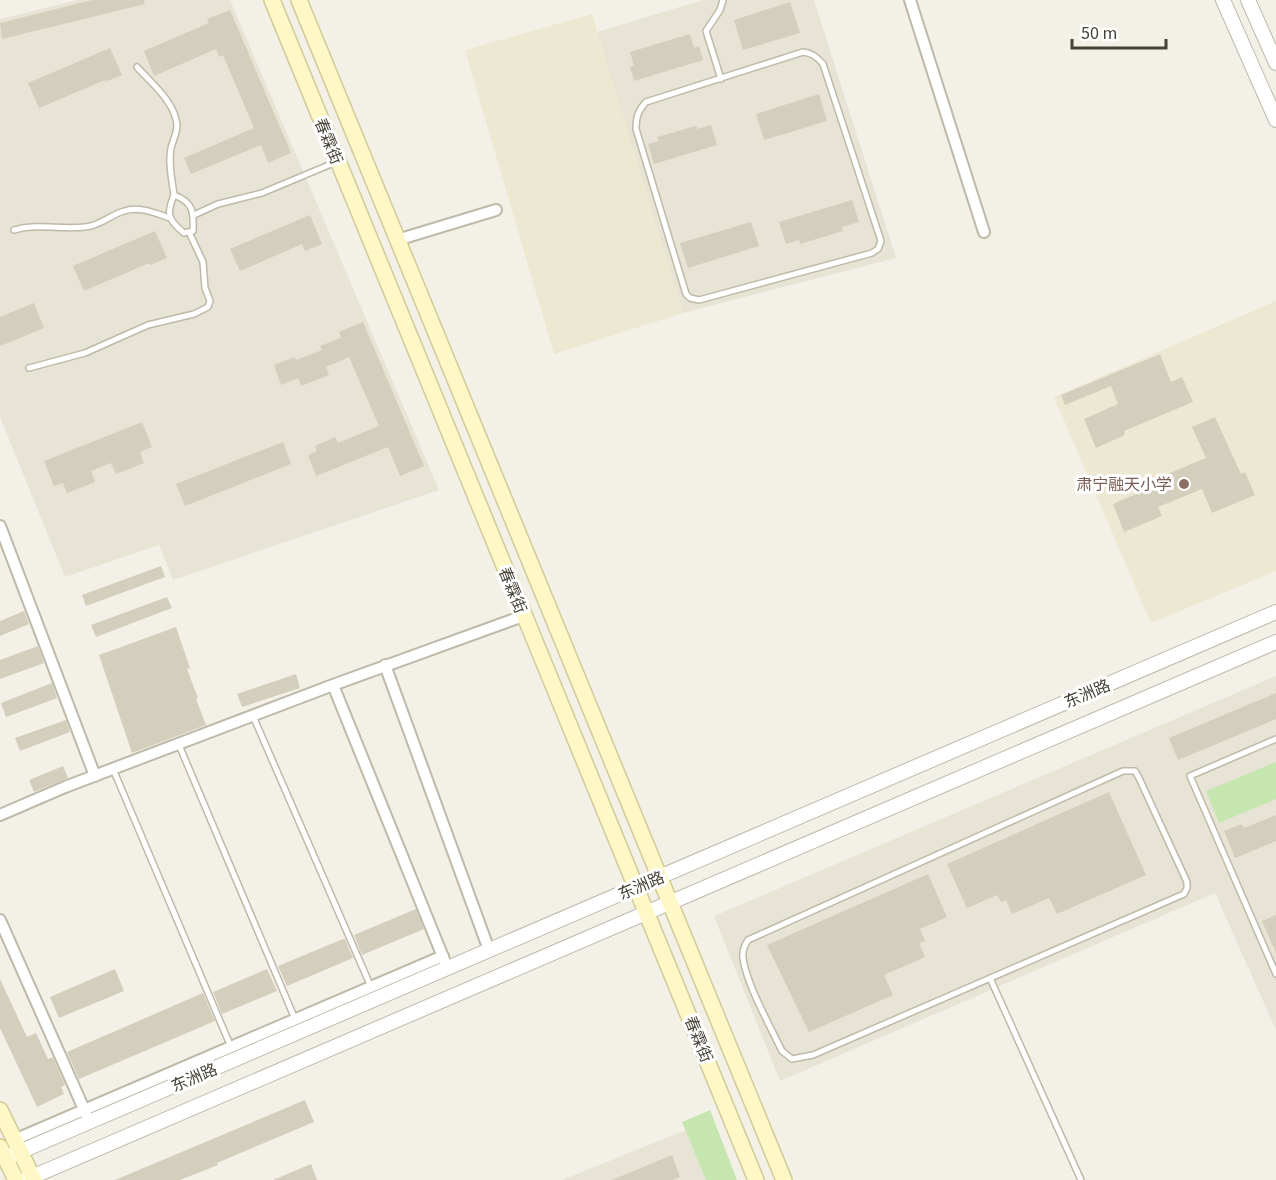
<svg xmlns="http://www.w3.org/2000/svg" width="1276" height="1180" font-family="'Source Sans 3','Noto Sans SC',sans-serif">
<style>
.residential{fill:#e7e3d5}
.education{fill:#ece8d1}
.green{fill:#c6e6b0}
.building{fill:#d4cebc}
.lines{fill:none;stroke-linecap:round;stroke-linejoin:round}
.service-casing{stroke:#bebaa9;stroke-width:8}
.minor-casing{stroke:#bebaa9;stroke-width:14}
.tertiary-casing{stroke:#bebaa9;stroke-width:16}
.secondary-casing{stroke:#d2ca98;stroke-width:18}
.service{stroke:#fff;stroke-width:5}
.minor{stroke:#fff;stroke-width:10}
.tertiary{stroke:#fff;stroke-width:14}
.secondary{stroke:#fdf8c6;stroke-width:15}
.education-dot{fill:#8d6e63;stroke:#fff;stroke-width:2}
.labels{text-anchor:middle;stroke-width:6;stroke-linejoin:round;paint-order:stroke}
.street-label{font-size:16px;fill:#454236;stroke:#fff}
.education-label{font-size:16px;fill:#785e54;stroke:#fff;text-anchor:end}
</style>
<rect width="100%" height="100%" fill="#f3f1e7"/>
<path class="residential" d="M 77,0 L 230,0 L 439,490 L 173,580 L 159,545 L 65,577 L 0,417 L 0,19 Z
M 703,0 L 814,0 L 896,258 L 683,313 L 597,32 Z
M 1276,676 L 1276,1030 L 1215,893 L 780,1081 L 714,916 Z
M 686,1130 L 706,1180 L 562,1180 Z"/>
<path class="education" d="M 592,14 L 683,313 L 554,354 L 465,50 Z
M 1276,301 L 1276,571 L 1151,623 L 1054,397 Z"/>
<path class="green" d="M 1276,762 L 1276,799 L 1219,823 L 1206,791 Z
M 710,1110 L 737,1180 L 706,1180 L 682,1122 Z"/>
<path class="building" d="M 92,0 L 144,0 L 145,4 L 2,39 L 0,23 Z
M 790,2 L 800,33 L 743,50 L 734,20 Z
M 230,10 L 291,153 L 268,163 L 261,145 L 191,174 L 184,158 L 254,128 L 223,55 L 219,57 L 216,49 L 154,76 L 144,51 L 209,23 L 207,19 Z
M 690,34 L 694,48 L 699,46 L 703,60 L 634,81 L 630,67 L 634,66 L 630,52 Z
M 110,48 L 122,75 L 105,82 L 105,80 L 39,108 L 28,83 Z
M 819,94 L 827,121 L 764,140 L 756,114 Z
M 711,125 L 717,145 L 654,164 L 648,144 L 659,141 L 657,137 L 696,126 L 697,129 Z
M 852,200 L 859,222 L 842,227 L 843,231 L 800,244 L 799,240 L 786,244 L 779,222 Z
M 310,215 L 322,244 L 305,251 L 302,244 L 240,271 L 230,249 Z
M 751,222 L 759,246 L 688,268 L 680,243 Z
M 155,231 L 167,258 L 150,265 L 149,263 L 84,291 L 73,266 Z
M 34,303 L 44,328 L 0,346 L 0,317 Z
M 363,322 L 424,466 L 400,476 L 388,447 L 316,476 L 308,455 L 317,451 L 315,446 L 335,437 L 338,443 L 379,426 L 349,357 L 326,367 L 329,375 L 301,386 L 298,378 L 281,385 L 274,365 L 295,357 L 296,360 L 322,350 L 320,346 L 341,338 L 339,332 Z
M 1160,354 L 1171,382 L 1182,377 L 1193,402 L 1124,431 L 1125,435 L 1096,448 L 1084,419 L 1118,404 L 1111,386 L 1065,405 L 1061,395 Z
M 1215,417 L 1241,474 L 1245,472 L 1255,495 L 1212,513 L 1202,489 L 1158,507 L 1162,516 L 1124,532 L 1113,504 L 1150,488 L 1148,482 L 1206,458 L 1192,427 Z
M 142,422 L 152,447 L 140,452 L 144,463 L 116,474 L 111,463 L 91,471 L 95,482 L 67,493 L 63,483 L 54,486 L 44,461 Z
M 283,442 L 291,464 L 185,506 L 176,484 Z
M 161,566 L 165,577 L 86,606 L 82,595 Z
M 167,597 L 172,608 L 96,637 L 91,625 Z
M 24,611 L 29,624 L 0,636 L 0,621 Z
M 176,627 L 190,668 L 187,669 L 198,698 L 196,699 L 206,725 L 132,753 L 99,655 Z
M 38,646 L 44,663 L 0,679 L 0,660 Z
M 296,674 L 300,688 L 242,707 L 237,694 Z
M 52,683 L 57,698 L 6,717 L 1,703 Z
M 1276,693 L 1276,719 L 1178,760 L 1169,738 Z
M 66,720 L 70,732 L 20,751 L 15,738 Z
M 63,766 L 68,778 L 34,792 L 29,780 Z
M 1109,792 L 1146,875 L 1057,914 L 1049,898 L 1012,914 L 1006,900 L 1001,902 L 997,895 L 967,908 L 947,864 Z
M 1276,815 L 1276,841 L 1235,858 L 1224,831 L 1242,824 L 1244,828 Z
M 928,874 L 947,917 L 920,929 L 925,941 L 919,943 L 925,957 L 884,975 L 893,995 L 809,1032 L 767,945 Z
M 416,909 L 424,929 L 362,955 L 354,935 Z
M 1276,915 L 1276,953 L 1262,921 Z
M 343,939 L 345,939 L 353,958 L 287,986 L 278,966 Z
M 115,969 L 124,991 L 59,1018 L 50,997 Z
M 267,969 L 277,991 L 222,1014 L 213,992 Z
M 0,979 L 27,1037 L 36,1033 L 48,1059 L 53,1057 L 65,1085 L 61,1087 L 64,1094 L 37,1107 L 0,1028 Z
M 203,993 L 215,1021 L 79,1079 L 67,1052 Z
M 305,1100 L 314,1122 L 217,1163 L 218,1165 L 180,1180 L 115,1180 Z
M 672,1155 L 680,1177 L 672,1180 L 612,1180 Z
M 311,1164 L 317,1180 L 273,1180 Z"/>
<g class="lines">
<defs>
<path id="service" d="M 803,52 C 812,53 817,57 823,64 L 881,241 L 878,249 L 872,253 L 699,300 L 690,298 L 686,294 L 636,129 C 636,117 638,111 646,102 Z
M 137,67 C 152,84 175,102 177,125 C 177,133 173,140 171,148 C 168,163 172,180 174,195
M 721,79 L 706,31 L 720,10 L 723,0
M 174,195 C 193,202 194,212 193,231 L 184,233 C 168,220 166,214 174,195 Z
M 194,215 L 218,204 L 262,193 L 336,162
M 14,230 C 37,223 61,230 85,227 C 100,226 110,215 124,211 C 139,206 155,213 170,218
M 29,368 L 85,353 L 148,325 L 194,314 L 208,307 L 210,301 L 205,288 L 203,262 L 189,232
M 253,716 L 371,987
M 1276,739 L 1190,776 L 1276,974
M 179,745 L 295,1019
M 113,769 L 231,1047
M 1123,771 L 1135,771 L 1139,778 L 1187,882 L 1187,888 L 1184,894 L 813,1055 L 792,1059 L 782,1051 C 770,1026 746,983 743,958 C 742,951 744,946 748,940 Z
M 990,978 L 1081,1180"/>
<path id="minor" d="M 910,0 L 984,232
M 397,240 L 496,210
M 0,526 L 95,776
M 385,665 L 489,950
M 333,685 L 445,962
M 0,815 L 65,787 L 333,685 L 523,616
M 0,920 L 87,1116
M 14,1140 L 443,956"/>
<path id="tertiary" d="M 1223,0 L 1276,120
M 1248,0 L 1276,63
M 10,1156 L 1276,612
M 25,1180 L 1276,642"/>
<path id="secondary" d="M 272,0 L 756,1180
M 299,0 L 784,1180
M 0,1110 L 34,1180
M 0,1147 L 16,1180"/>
</defs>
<use href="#service" class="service-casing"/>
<use href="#minor" class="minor-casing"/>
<use href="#tertiary" class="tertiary-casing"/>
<use href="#secondary" class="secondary-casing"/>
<use href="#service" class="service"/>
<use href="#minor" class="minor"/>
<use href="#tertiary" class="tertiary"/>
<use href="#secondary" class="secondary"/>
</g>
<circle class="education-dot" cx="1184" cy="484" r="6"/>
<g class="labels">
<g class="street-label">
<text transform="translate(329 141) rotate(68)" y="6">春霖街</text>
<text transform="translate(513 590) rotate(68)" y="6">春霖街</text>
<text transform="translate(1087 693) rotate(-23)" y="6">东洲路</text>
<text transform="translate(641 885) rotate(-23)" y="6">东洲路</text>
<text transform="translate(699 1039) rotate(68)" y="6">春霖街</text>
<text transform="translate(194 1077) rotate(-23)" y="6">东洲路</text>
</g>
<g class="education-label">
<text x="1172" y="490">肃宁融天小学</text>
</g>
</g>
<path d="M1072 39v9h94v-9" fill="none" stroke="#454236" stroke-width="3"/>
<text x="1081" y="39" font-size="18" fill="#454236" stroke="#ffffff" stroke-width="4.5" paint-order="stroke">50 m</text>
</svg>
